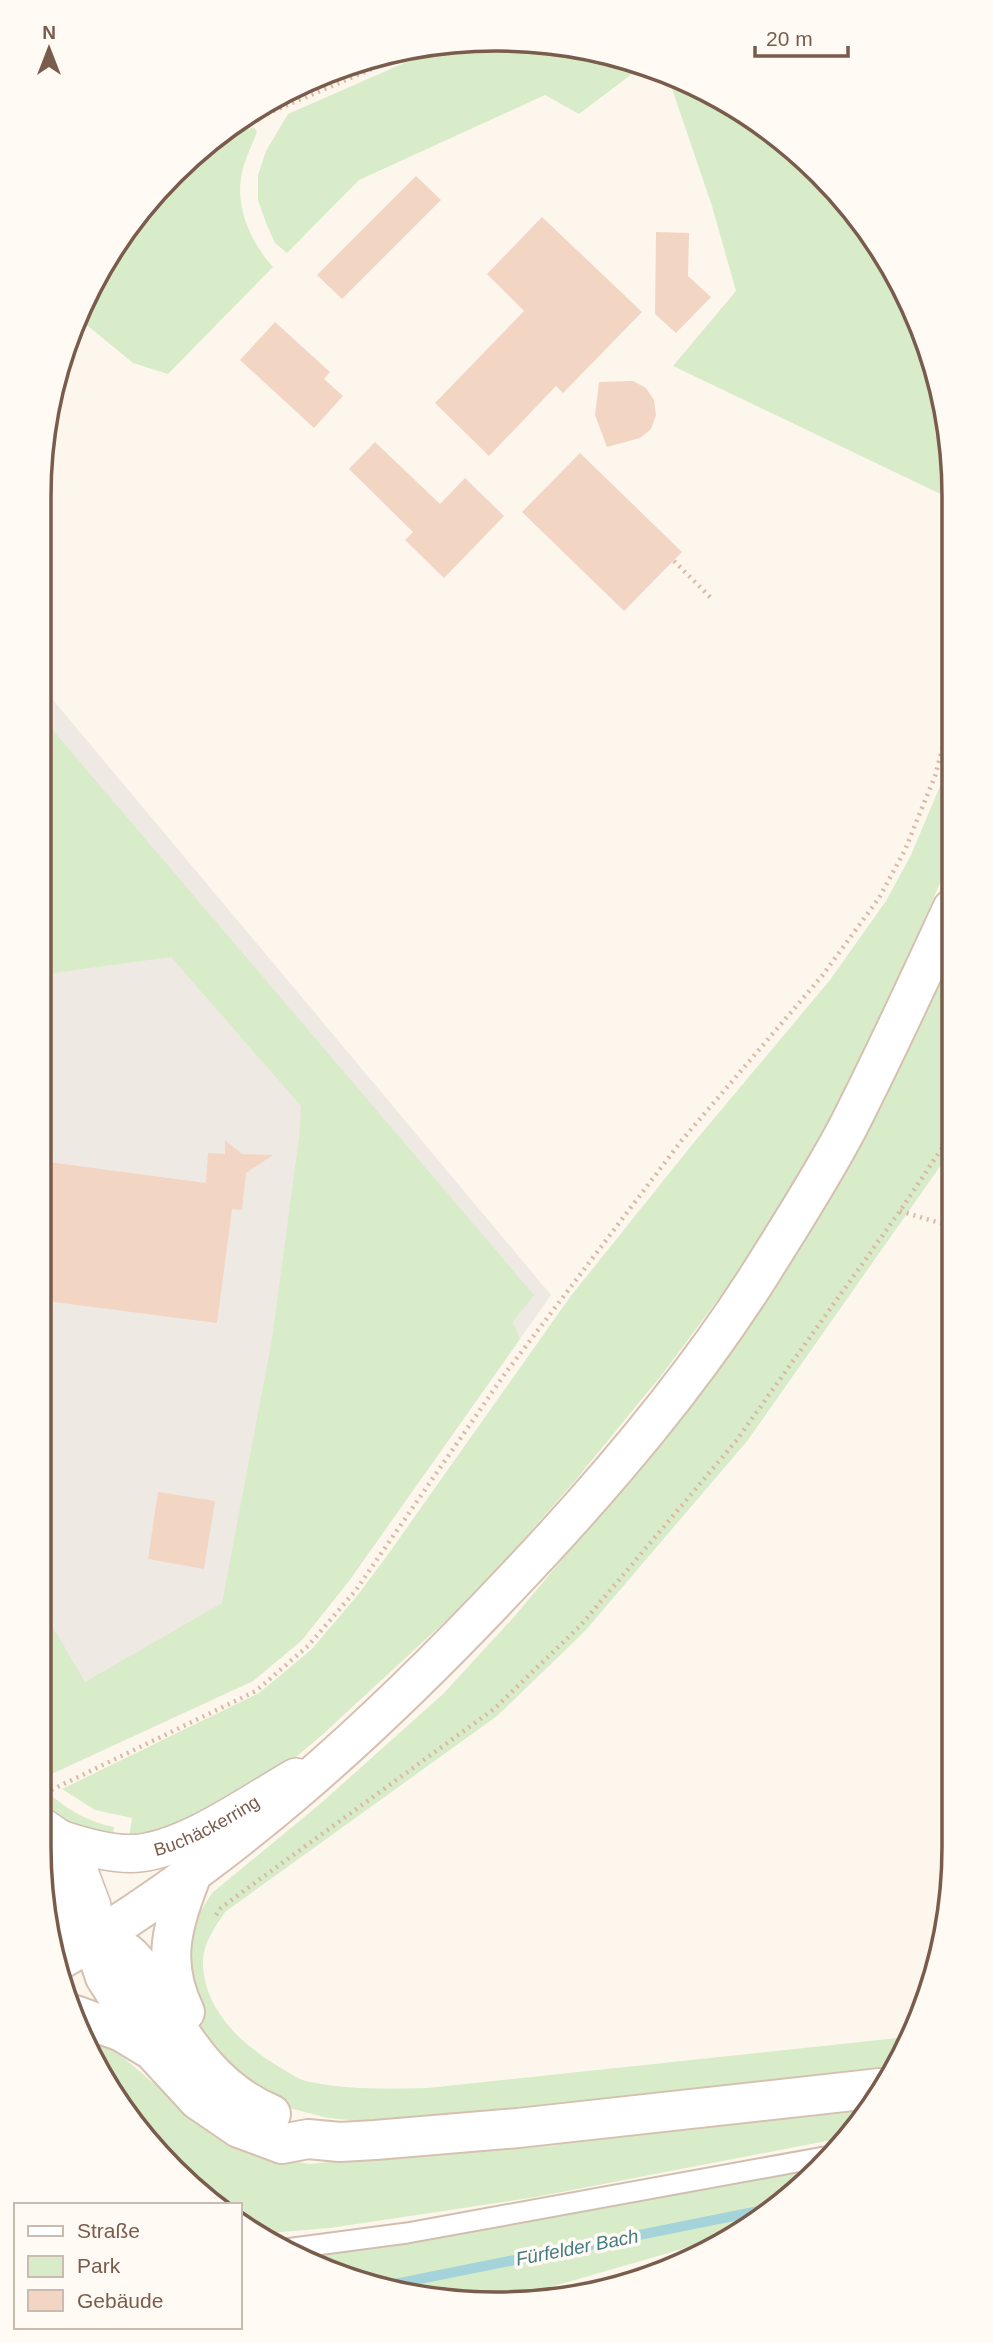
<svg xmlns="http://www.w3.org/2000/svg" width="993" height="2343" font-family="Arial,sans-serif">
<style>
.industrial{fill:#efe9e4}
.green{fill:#d8ecc9}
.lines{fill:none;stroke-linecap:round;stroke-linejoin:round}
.stream{stroke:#a5d3da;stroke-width:10}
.building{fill:#f3d5c3}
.service-casing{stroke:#d1beb0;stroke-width:23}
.minor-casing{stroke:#d1beb0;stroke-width:40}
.secondary-casing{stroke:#d6c0b0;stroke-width:42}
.path{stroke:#d9b8a5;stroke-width:4.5;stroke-dasharray:2 5;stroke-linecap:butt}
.service{stroke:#fff;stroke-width:19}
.minor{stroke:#fff;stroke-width:37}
.secondary{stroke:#fff;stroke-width:38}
.labels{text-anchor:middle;stroke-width:7;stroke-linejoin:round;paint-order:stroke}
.street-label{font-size:18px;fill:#7a5c4d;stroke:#fffaf3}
.water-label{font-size:19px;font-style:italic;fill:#437c86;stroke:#fffaf3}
.rim{fill:none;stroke:#7a5c4d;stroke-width:3.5}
</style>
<rect width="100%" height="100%" fill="#fdf6ec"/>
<path class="industrial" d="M 38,682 L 551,1295 L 349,1581 L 301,1641 L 253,1681 L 52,1774 L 39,1785 Z"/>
<path class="green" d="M 466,40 L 556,42 L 645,64 L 579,114 L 545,95 L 359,180 L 287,253 L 275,243 L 266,223 L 258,200 L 258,175 L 266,151 L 288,114 L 452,42 Z
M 667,74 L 751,116 L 841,195 L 907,294 L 951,436 L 951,499 L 673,366 L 736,291 L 712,206 Z
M 254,127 L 257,132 C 252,146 243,162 241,178 C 236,210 252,244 273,267 L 168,374 L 133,363 L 77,317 L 100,268 L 152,195 L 202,147 Z
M 39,714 L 534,1295 L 513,1322 L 520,1339 L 349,1581 L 301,1641 L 253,1681 L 51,1774 L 39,1750 L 39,1603 L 85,1682 L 222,1603 L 272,1339 L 299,1138 L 301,1106 L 171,957 L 39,975 Z
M 951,746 L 952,855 L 896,985 L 842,1094 L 801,1171 L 742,1267 L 664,1372 L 574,1482 L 477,1592 L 322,1735 L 291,1761 L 222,1802 L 153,1835 L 129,1838 L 132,1818 L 95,1810 L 62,1789 L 259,1693 L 312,1649 L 360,1592 L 389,1553 L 570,1297 L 691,1146 L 830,980 L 886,901 L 911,855 L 943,779 Z
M 952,945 L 953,1148 L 748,1440 L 585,1631 L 497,1716 L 225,1912 C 215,1927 204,1942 203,1960 C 202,2009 243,2046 281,2068 C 290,2073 300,2081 310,2082 C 349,2090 388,2089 428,2088 L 907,2037 L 890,2069 L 518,2112 L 369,2122 L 328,2118 L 293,2109 L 265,2093 L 239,2073 L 219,2052 L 202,2029 L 185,1998 L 191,1926 L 212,1893 L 320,1804 L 443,1694 L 513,1618 L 607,1506 L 775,1281 L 881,1108 Z
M 52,1796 C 71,1812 90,1822 114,1827 L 113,1837 C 86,1829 65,1823 44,1803 Z
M 86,2035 L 104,2041 L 191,2115 L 280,2159 L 310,2164 L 871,2105 L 860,2126 L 847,2137 L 536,2197 L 330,2228 L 257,2234 L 240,2220 L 240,2205 L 221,2205 L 152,2148 Z
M 811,2168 L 737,2233 L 513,2298 L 436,2301 L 301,2255 C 473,2235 641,2201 811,2168 Z"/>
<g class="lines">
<path class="stream" d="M 390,2285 L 764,2210"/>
</g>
<path class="building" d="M 416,176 L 441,200 L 342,299 L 317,275 Z
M 542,217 L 642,312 L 563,393 L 556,386 L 489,456 L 435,403 L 524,311 L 487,274 Z
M 656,232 L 689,233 L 688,276 L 711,297 L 676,333 L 655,314 Z
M 275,322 L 330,372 L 324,379 L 343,396 L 314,428 L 240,360 Z
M 633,381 L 646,388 L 654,400 L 656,415 L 651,429 L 640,438 L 607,447 L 595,415 L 599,382 Z
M 375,442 L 440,504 L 465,478 L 504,516 L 444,578 L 405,540 L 413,532 L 349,469 Z
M 580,453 L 682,552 L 624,611 L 522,512 Z
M 225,1140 L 242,1154 L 273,1155 L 246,1173 L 242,1210 L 232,1209 L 217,1323 L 38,1300 L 38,1180 L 41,1161 L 206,1183 L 208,1153 L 225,1154 Z
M 158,1492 L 215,1501 L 204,1569 L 148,1559 Z"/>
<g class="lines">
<defs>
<path id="service" d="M 286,2249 L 407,2233 L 824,2157"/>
<g id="minor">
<path d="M 38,1824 L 60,1839 L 80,1874 L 92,1906 L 93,1941"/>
<path id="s1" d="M 60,1839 C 84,1847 115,1856 140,1853 C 190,1847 252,1802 296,1777"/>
<path d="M 42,1868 L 69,1927 L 93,1941"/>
</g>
<path id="secondary" d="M 93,1941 L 105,1977 L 152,2050 L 198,2100 L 239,2128 L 282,2144 L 308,2139 L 340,2142 L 375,2140 L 518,2128 L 880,2088
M 93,1941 C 103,1944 115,1946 124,1951 C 138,1958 154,1990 162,2003 C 189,2050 220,2093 271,2114
M 58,1961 C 231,1861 379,1724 516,1578 C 606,1483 692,1382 762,1271 C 792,1223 823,1175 849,1125 C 885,1054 919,981 952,909
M 185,2012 C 160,1961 173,1924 192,1874
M 75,2015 L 122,2032 L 150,2049"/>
</defs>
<use href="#service" class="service-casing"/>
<use href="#minor" class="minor-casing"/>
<use href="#secondary" class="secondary-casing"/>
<path class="path" d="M 215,136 L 423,47
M 674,561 L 711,598
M 900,1211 L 953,1227
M 45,1793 L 256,1691 L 308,1646 L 356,1590 L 504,1375 L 682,1140 L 822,976 L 879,898 L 905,850 L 935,776 L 951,716
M 216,1915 L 221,1908 L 245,1890 L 494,1709 L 581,1625 L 736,1441 L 900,1211 L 952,1133
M 549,2297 L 666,2265"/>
<use href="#service" class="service"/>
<use href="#minor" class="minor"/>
<use href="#secondary" class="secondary"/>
</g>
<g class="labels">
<g class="street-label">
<text dy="6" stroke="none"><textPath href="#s1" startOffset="154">Buchäckerring</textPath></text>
</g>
<g class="water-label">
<text transform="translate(577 2247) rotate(-11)" y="7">Fürfelder Bach</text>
</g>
</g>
<path d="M0 0H993V2343H0ZM496 51H497A445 445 0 0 1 942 496V1847A445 445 0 0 1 497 2292H496A445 445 0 0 1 51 1847V496A445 445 0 0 1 496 51Z" fill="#fffaf3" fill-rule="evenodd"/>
<path class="rim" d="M496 51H497A445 445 0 0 1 942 496V1847A445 445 0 0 1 497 2292H496A445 445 0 0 1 51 1847V496A445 445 0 0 1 496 51Z"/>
<rect x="14" y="2203" width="228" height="126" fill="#fffaf3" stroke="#cabbb1" stroke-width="2"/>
<rect x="28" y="2226" width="35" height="10" fill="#ffffff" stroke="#cabbb1" stroke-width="2"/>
<text x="77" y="2238" font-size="21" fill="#7a5c4d">Straße</text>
<rect x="28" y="2256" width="35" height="21" fill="#d8ecc9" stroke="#cabbb1" stroke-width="2"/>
<text x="77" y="2273" font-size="21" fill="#7a5c4d">Park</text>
<rect x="28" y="2290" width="35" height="21" fill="#f3d5c3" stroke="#cabbb1" stroke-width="2"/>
<text x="77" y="2308" font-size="21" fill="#7a5c4d">Gebäude</text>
<g transform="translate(49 49)" stroke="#fffaf3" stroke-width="5" paint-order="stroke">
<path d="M0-5L12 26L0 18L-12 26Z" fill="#7a5c4d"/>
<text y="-10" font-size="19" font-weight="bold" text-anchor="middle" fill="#7a5c4d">N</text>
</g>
<path d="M755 46v10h93v-10" fill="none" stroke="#7a5c4d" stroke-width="3.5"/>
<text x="766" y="46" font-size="21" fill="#7a5c4d" stroke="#fffaf3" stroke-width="5" paint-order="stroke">20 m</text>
</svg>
